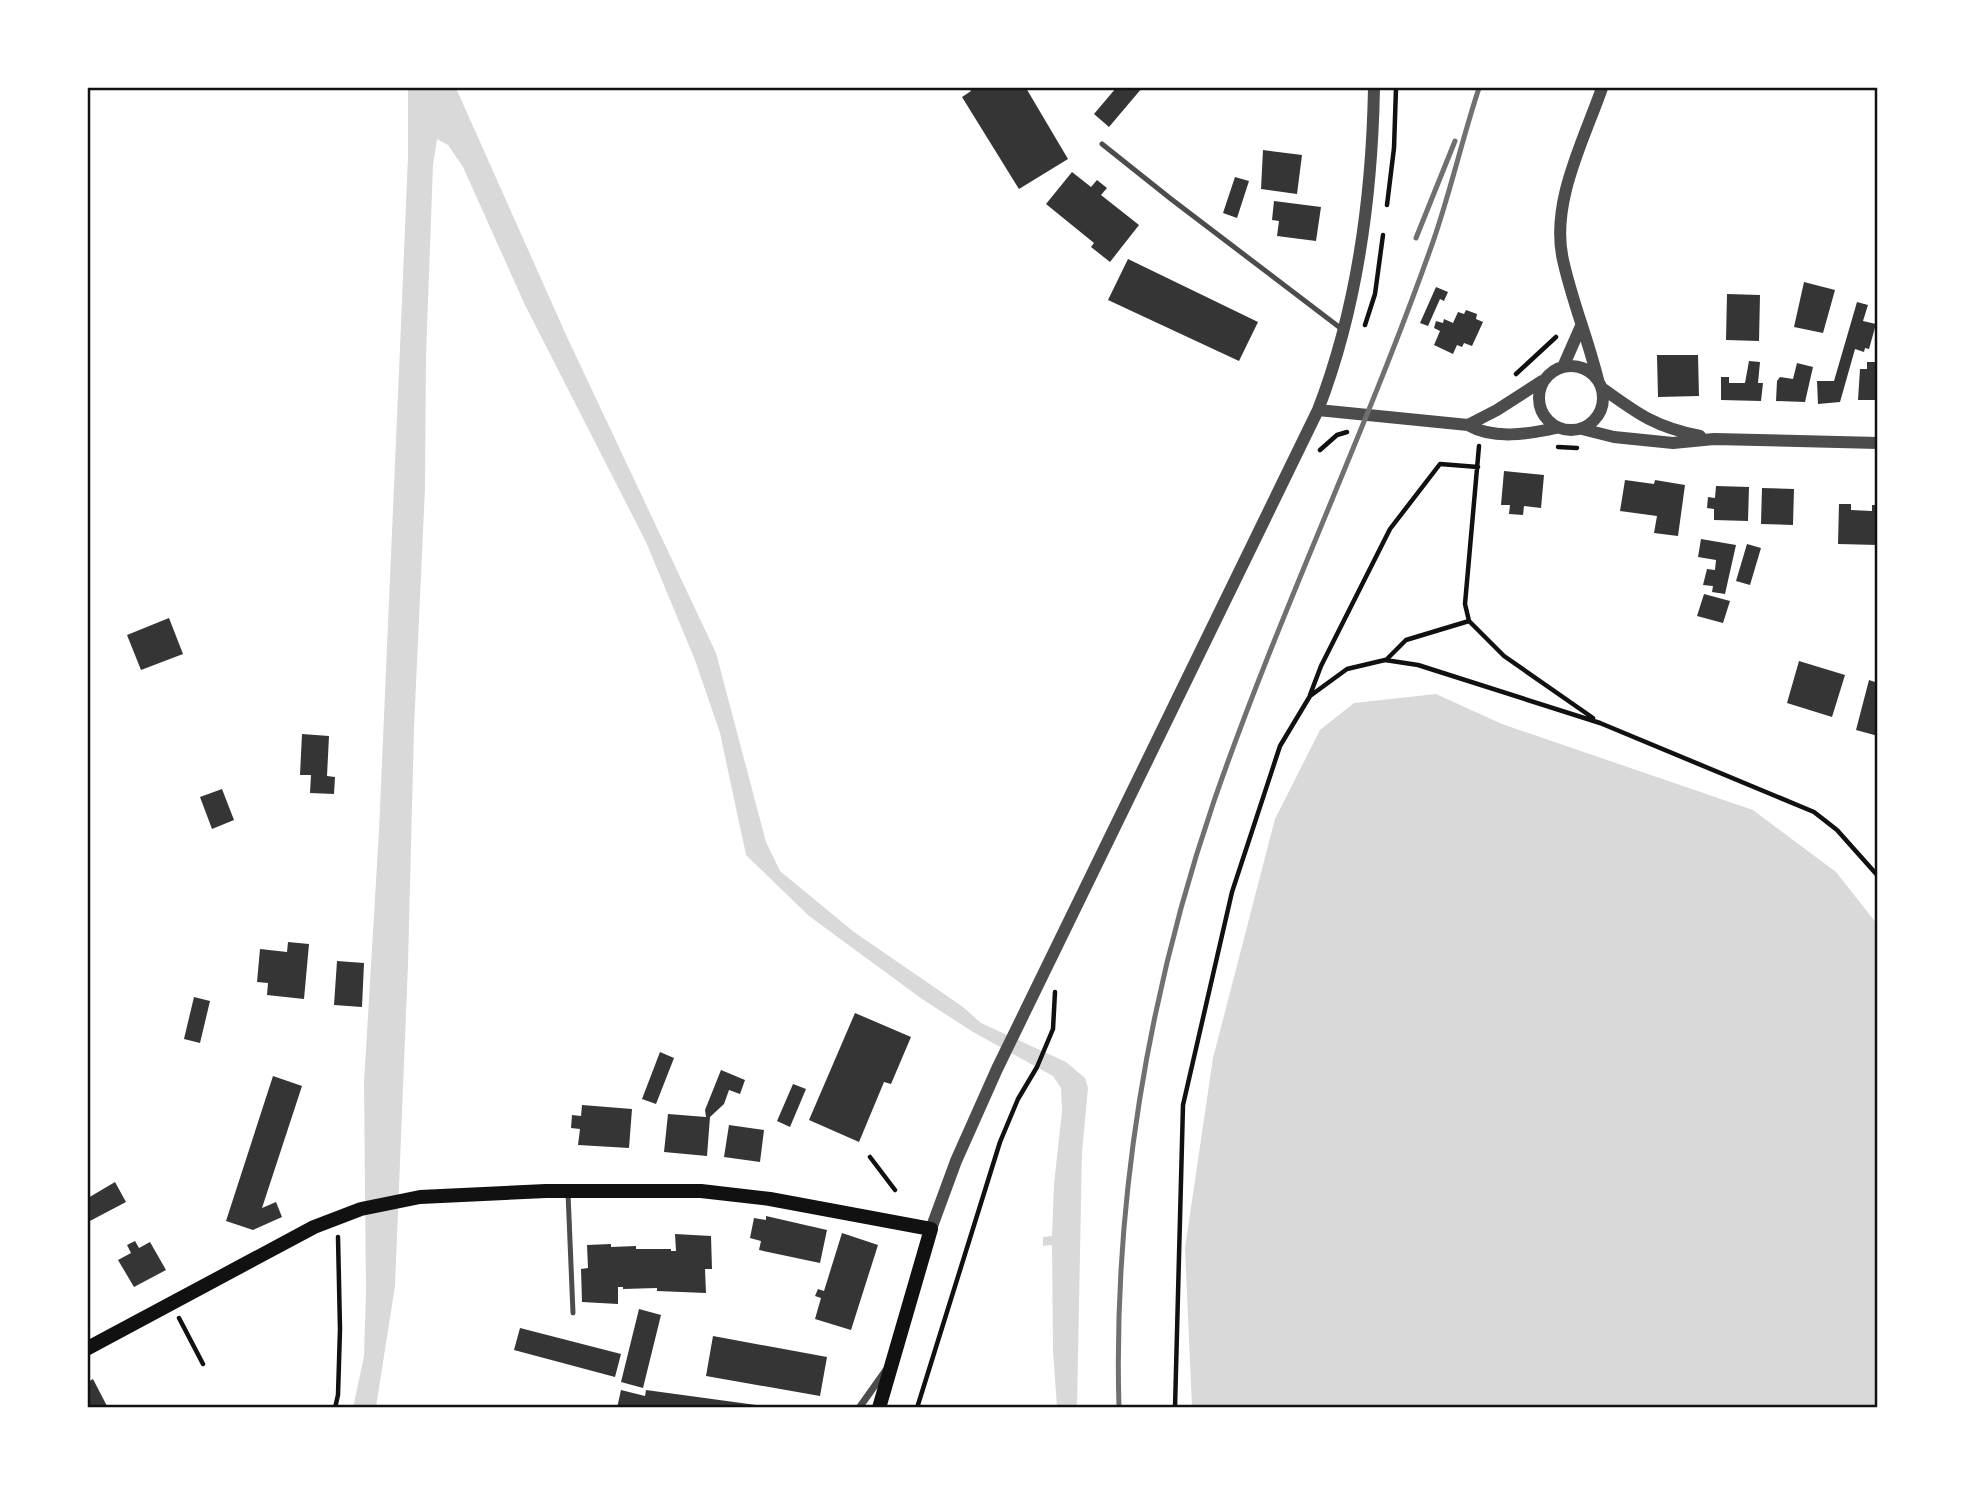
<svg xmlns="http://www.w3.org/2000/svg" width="1965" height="1495" font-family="'Sofia Sans Condensed',sans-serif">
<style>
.water{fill:#d9d9d9}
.building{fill:#353535}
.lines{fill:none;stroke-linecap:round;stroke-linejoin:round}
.path{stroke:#111;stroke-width:4.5}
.service{stroke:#4c4c4c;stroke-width:5}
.minor{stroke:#4c4c4c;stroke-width:7}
.tertiary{stroke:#4c4c4c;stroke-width:12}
.secondary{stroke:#111;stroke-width:14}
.rail{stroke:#707070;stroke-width:5}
.neatline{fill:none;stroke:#111;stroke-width:2.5}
</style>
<rect width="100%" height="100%" fill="#fff"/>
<path class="water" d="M 408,88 L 456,88 L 567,337 L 716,653 L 766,842 L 780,871 L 854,932 L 963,1007 L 981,1023 L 1066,1062 L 1085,1078 L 1088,1088 L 1082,1152 L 1077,1407 L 1057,1407 L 1053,1351 L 1052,1245 L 1043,1246 L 1043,1237 L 1052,1236 L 1054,1184 L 1062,1111 L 1061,1088 L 1053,1076 L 973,1032 L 922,999 L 809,916 L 746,855 L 720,733 L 695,660 L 646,542 L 525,305 L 463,167 L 448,145 L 437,139 L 433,165 L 426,356 L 425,488 L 414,728 L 408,964 L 395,1286 L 376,1407 L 353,1408 L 364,1356 L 366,1293 L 364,1083 L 379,831 L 400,348 L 408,156 Z
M 1436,694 L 1502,724 L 1753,810 L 1836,872 L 1877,924 L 1877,1407 L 1192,1407 L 1185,1248 L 1213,1058 L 1275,819 L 1320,730 L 1354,703 Z"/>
<path class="building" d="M 969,88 L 1026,88 L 1068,159 L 1019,189 L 962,97 L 971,91 Z
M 1116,88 L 1142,88 L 1109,127 L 1094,114 Z
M 1263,150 L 1302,155 L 1297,194 L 1261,189 Z
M 1072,172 L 1091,187 L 1097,180 L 1107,188 L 1101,195 L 1139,225 L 1110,262 L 1091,247 L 1094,243 L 1046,204 Z
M 1235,177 L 1249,181 L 1237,218 L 1223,213 Z
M 1274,201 L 1321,207 L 1316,241 L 1277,236 L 1279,221 L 1272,220 Z
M 1128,259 L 1258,322 L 1239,361 L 1108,300 Z
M 1804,282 L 1835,290 L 1823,333 L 1794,327 Z
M 1436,287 L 1448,292 L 1444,301 L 1440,299 L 1428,326 L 1420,323 Z
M 1727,294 L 1760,295 L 1759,341 L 1726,340 Z
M 1857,302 L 1868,305 L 1863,321 L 1876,324 L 1869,349 L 1865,348 L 1864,352 L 1855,349 L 1840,402 L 1818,404 L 1817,381 L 1834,381 Z
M 1466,310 L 1477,314 L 1476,319 L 1483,322 L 1472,346 L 1464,343 L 1462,347 L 1457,345 L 1453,354 L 1434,345 L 1440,331 L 1434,328 L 1436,321 L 1443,323 L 1444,319 L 1453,323 L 1458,312 L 1464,314 Z
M 1657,355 L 1698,355 L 1699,396 L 1658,397 Z
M 1749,361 L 1760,362 L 1758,383 L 1763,383 L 1761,401 L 1721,400 L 1721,377 L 1729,377 L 1729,383 L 1745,383 Z
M 1867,362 L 1878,362 L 1878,400 L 1858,400 L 1860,369 L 1867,369 Z
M 1797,363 L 1813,367 L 1805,402 L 1776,401 L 1777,381 L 1780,377 L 1793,379 Z
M 1504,471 L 1544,475 L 1541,508 L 1524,506 L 1523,515 L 1509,514 L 1510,505 L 1501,505 Z
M 1625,480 L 1654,484 L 1655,480 L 1685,485 L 1678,536 L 1654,533 L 1657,516 L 1620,511 Z
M 1716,486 L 1749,487 L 1748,521 L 1714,520 L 1714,509 L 1707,508 L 1708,497 L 1715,498 Z
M 1762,488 L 1794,489 L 1793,525 L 1761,524 Z
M 1839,504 L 1851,504 L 1851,510 L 1872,511 L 1872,505 L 1878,505 L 1878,545 L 1838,544 Z
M 1701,539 L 1736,545 L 1725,594 L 1712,592 L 1713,586 L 1703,585 L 1707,569 L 1715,570 L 1716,560 L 1698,557 Z
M 1747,544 L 1761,548 L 1750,585 L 1736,581 Z
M 1704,594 L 1730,601 L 1723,623 L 1697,616 Z
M 169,618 L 183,654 L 141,670 L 127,635 Z
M 1799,661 L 1845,675 L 1832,717 L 1787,703 Z
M 1869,680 L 1878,683 L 1878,736 L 1856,730 Z
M 302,734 L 329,736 L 327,776 L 335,777 L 334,794 L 310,793 L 311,775 L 300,775 Z
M 222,789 L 234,820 L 212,829 L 200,797 Z
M 288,942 L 309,944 L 304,999 L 267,995 L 268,983 L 257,982 L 260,949 L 287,952 Z
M 337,961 L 364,963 L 362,1007 L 334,1005 Z
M 194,997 L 210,1001 L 200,1043 L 184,1039 Z
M 855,1013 L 911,1037 L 891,1084 L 884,1082 L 859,1142 L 809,1120 Z
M 660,1052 L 674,1058 L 656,1104 L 642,1099 Z
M 721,1070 L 745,1080 L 740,1094 L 729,1090 L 724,1104 L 710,1117 L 707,1156 L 664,1152 L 668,1114 L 706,1117 L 705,1110 Z
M 273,1076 L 302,1086 L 262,1208 L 276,1202 L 282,1217 L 253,1230 L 226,1221 Z
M 793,1084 L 806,1089 L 790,1127 L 777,1121 Z
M 582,1105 L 632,1109 L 629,1148 L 578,1145 L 580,1129 L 571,1128 L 572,1115 L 581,1116 Z
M 729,1125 L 764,1130 L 760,1162 L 724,1157 Z
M 115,1182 L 126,1202 L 88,1222 L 88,1198 Z
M 766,1216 L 827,1230 L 820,1263 L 759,1250 L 761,1241 L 750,1238 L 754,1218 L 766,1220 Z
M 842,1233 L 878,1245 L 851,1330 L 815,1319 L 821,1298 L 815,1296 L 818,1289 L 824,1291 Z
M 675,1234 L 711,1236 L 712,1269 L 705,1269 L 706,1293 L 657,1291 L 657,1288 L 623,1289 L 623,1287 L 618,1287 L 618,1304 L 582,1302 L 581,1269 L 588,1268 L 587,1245 L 611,1244 L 611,1247 L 636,1246 L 636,1249 L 671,1249 L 671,1251 L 676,1251 Z
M 135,1241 L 139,1248 L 150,1242 L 166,1270 L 134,1287 L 118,1260 L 131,1253 L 127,1245 Z
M 639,1309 L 661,1315 L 643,1388 L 621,1382 Z
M 520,1328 L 621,1354 L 615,1377 L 514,1350 Z
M 713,1336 L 827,1357 L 820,1396 L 706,1376 Z
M 93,1379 L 108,1408 L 88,1408 L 88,1382 Z
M 621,1390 L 645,1396 L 646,1390 L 756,1405 L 756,1408 L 617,1408 Z"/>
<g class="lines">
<path class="path" d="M 1387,205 L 1394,148 L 1396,88
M 1365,325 L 1375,294 L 1383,235
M 1516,374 L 1556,337
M 1479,446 L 1465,604 L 1469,621 L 1504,656 L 1593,718
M 1558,447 L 1577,448
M 1320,450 L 1337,435 L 1347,432
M 1386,660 L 1406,640 L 1469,621
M 1310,695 L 1321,666 L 1390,529 L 1440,464 L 1478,467
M 870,1157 L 895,1190
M 179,1318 L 203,1364
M 335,1408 L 338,1395 L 340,1329 L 338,1237
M 917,1408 L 1000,1142 L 1018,1099 L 1037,1067 L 1053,1029 L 1055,992
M 1175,1408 L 1183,1105 L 1232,892 L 1280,746 L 1310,696 L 1347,669 L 1385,660 L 1418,665 L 1600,723 L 1814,812 L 1837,830 L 1878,876"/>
<path class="service" d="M 1102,144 L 1171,199 L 1343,330
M 568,1193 L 573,1313"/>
<path class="minor" d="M 859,1408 L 886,1370"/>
<path class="tertiary" d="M1539 398a32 32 0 1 1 64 0a32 32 0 1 1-64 0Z
M 1563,367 L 1581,326
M 1598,380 C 1588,339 1572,301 1563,260 C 1550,203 1584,140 1602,88
M 1602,388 C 1638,414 1655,427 1700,436
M 1318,410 L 1468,425 C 1494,440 1528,434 1556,428
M 1468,425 L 1497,410 L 1542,381
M 1582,429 L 1614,437 L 1673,443 L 1714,439 L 1878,443
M 931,1229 L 956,1161 L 997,1069 L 1318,410 C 1357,309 1372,196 1374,88"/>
<path class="secondary" d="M 88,1348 L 314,1227 L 361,1209 L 420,1197 L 546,1191 L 701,1191 L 770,1199 L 931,1229 L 879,1408"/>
<path class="rail" d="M 1416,238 L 1455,141
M 1119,1408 C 1113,1204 1148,994 1214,801 C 1278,616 1363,438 1429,253 C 1449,199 1461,142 1479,88"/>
</g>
<rect width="1965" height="1495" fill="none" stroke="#ffffff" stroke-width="178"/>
<rect x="89" y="89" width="1787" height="1317" class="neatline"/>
</svg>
